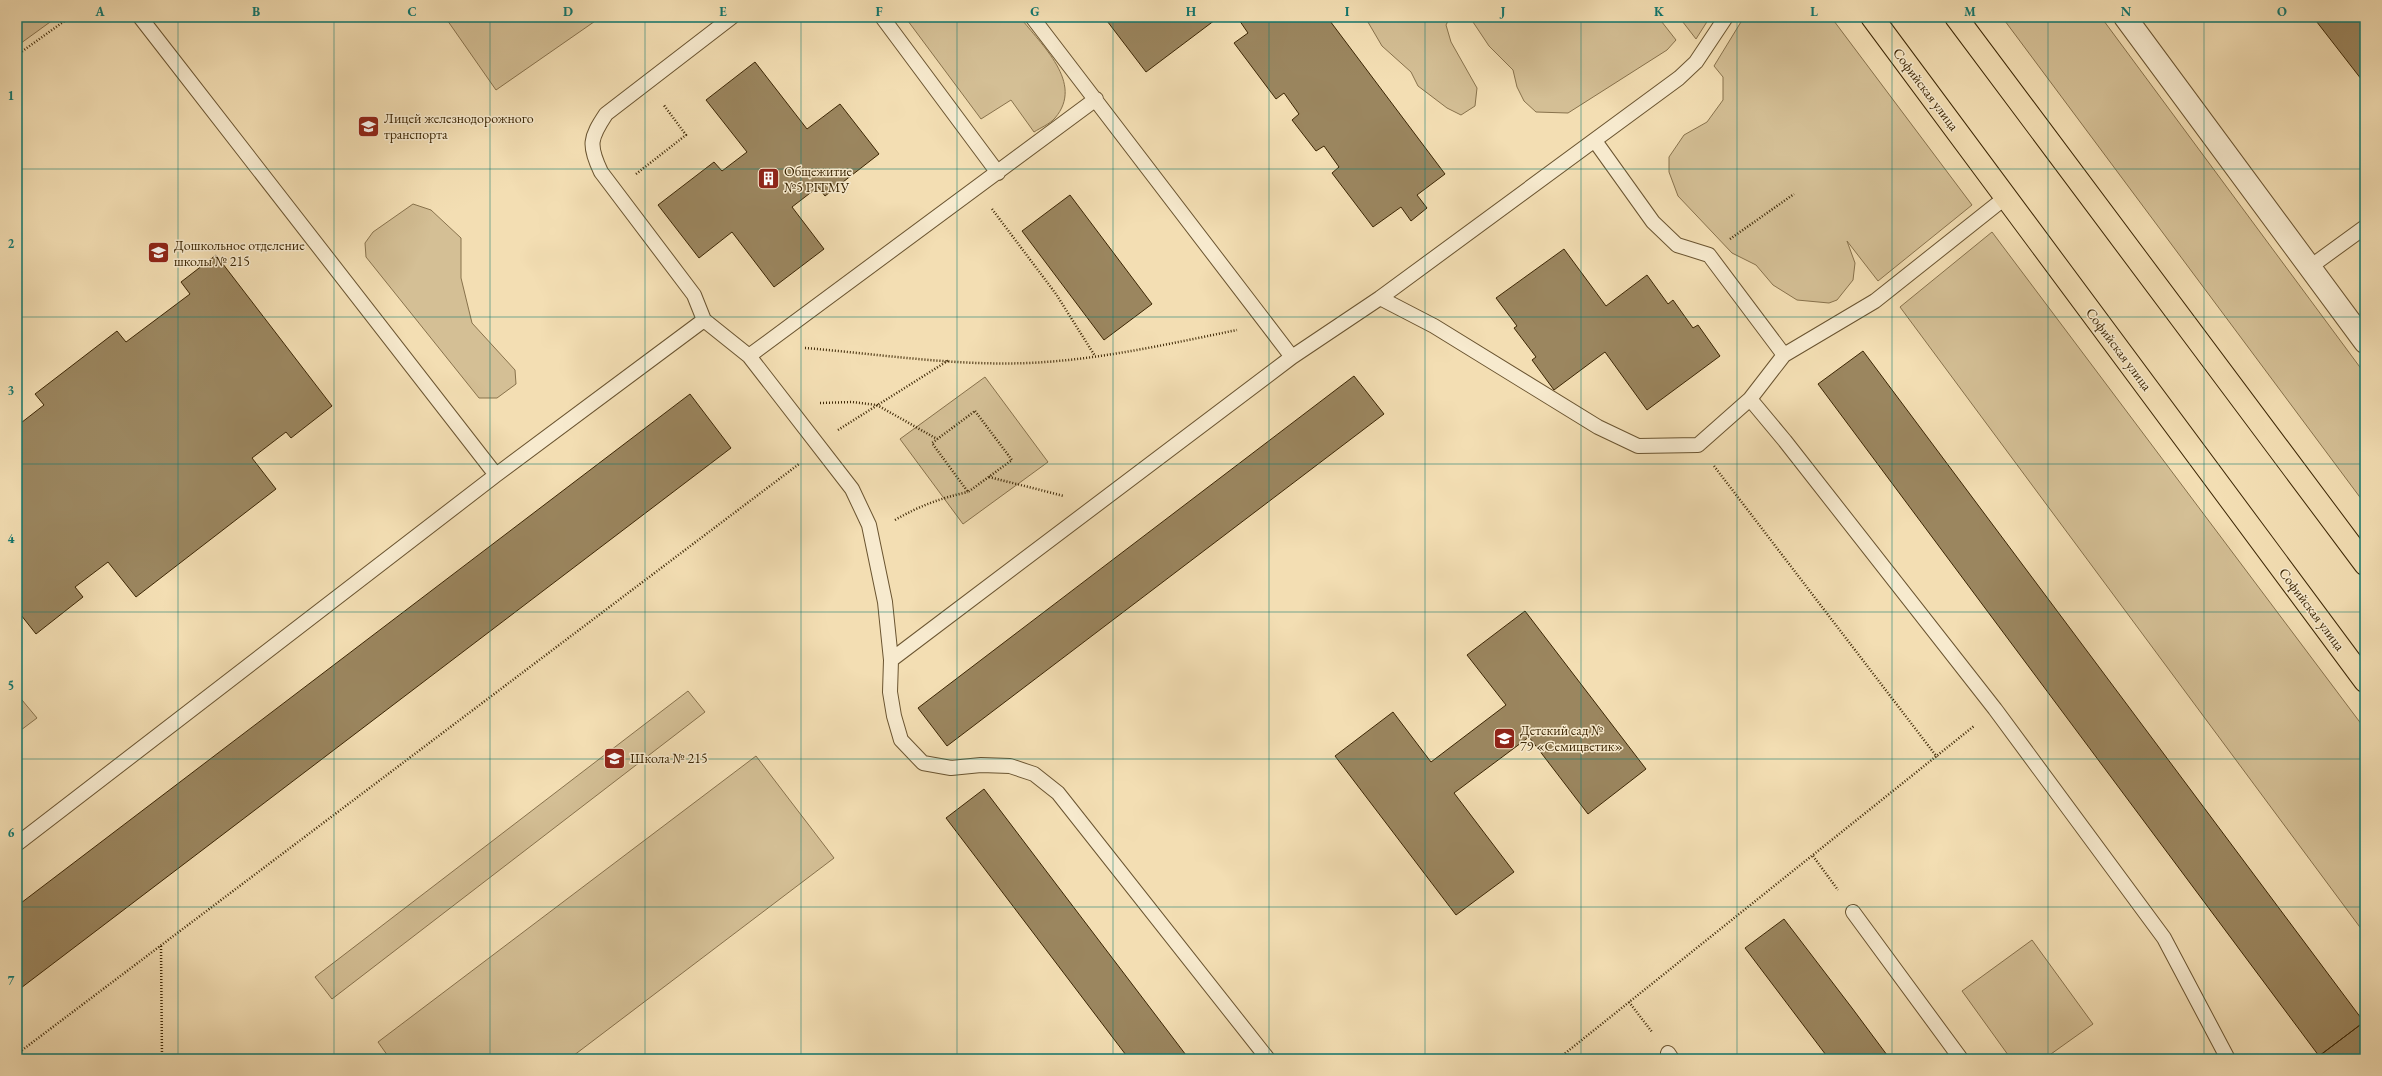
<svg xmlns="http://www.w3.org/2000/svg" width="2382" height="1076" font-family="'EB Garamond',serif">
<style>
.green{fill:#d4bf95;stroke:#88724c}
.building{fill:#9b865f;stroke:#3c2604}
.lines{fill:none;stroke-linecap:round;stroke-linejoin:round}
.lane-casing{stroke:#6a5430;stroke-width:16}
.street-casing{stroke:#6a5430;stroke-width:24}
.primary-casing{stroke:#3c2604;stroke-width:24}
.path{stroke:#3c2604;stroke-width:2.5;stroke-dasharray:1 2;stroke-linecap:butt}
.lane{stroke:#f7eace;stroke-width:14}
.street{stroke:#f7eace;stroke-width:22}
.primary{stroke:#f3deb3;stroke-width:22}
.grid{fill:none;stroke:#0f766e;stroke-width:1;stroke-opacity:0.55}
.labels{text-anchor:middle;stroke-width:3;stroke-linejoin:round;paint-order:stroke}
.street-label{font-size:14px;fill:#3c2604;stroke:#f7eace}
.poi-label{font-size:14px;fill:#3c2604;stroke:#f7eace;text-anchor:start}
.neatline{fill:none;stroke:#0f766e;stroke-width:1.5}
.grid-label{font-size:13px;text-anchor:middle;font-weight:bold;fill:#0f766e}
</style>
<rect width="100%" height="100%" fill="#f3deb3"/>
<filter id="stains"><feTurbulence type="fractalNoise" baseFrequency=".005" numOctaves="4"/><feColorMatrix values="0 0 0 0 .2 0 0 0 0 .09 0 0 0 0 .02 0 0 0 .5 -.17"/></filter>
<radialGradient id="worn" r=".72"><stop offset=".6" stop-color="#630" stop-opacity="0"/><stop offset="1" stop-color="#630" stop-opacity=".3"/></radialGradient>
<path class="green" d="M 17,17 L 57,17 L 17,46 Z
M 445,17 L 601,17 L 496,90 Z
M 905,17 L 1020,17 C 1041,45 1085,83 1055,118 C 1050,124 1040,128 1034,132 L 1011,100 L 981,119 Z
M 1365,17 L 1450,17 L 1446,25 L 1451,42 L 1477,88 L 1475,106 L 1461,115 L 1447,108 L 1418,86 L 1411,72 L 1382,46 Z
M 1467,17 L 1658,17 L 1676,40 L 1667,50 L 1568,113 L 1536,112 L 1524,101 L 1517,87 L 1513,70 L 1489,46 L 1471,19 Z
M 1679,17 L 1710,17 L 1696,39 Z
M 1744,17 L 1831,17 L 1972,205 L 1878,281 L 1847,241 L 1855,263 L 1853,280 L 1837,300 L 1829,303 L 1797,300 L 1773,285 L 1756,265 L 1732,253 L 1678,196 L 1669,172 L 1669,157 L 1684,135 L 1707,122 L 1723,100 L 1723,77 L 1714,66 Z
M 2002,17 L 2101,17 L 2365,374 L 2365,504 Z
M 413,204 L 431,210 L 461,238 L 461,278 L 472,323 L 515,370 L 516,384 L 497,398 L 479,398 L 366,257 L 365,243 L 373,232 Z
M 1992,232 L 2365,729 L 2365,934 L 1900,307 Z
M 985,377 L 1048,462 L 963,524 L 900,439 Z
M 688,691 L 705,712 L 332,999 L 315,977 Z
M 17,694 L 37,718 L 17,733 Z
M 756,756 L 834,858 L 569,1059 L 390,1059 L 378,1042 Z
M 2032,940 L 2093,1024 L 2044,1059 L 2011,1059 L 1962,991 Z"/>
<path class="building" d="M 1104,17 L 1219,17 L 1146,72 Z
M 1237,17 L 1327,17 L 1445,174 L 1417,195 L 1427,208 L 1411,221 L 1401,207 L 1373,227 L 1332,173 L 1339,167 L 1324,146 L 1316,151 L 1292,120 L 1299,114 L 1284,93 L 1276,99 L 1234,43 L 1248,33 Z
M 2313,17 L 2365,17 L 2365,84 Z
M 755,62 L 807,129 L 840,104 L 879,154 L 825,196 L 818,187 L 792,207 L 824,249 L 774,287 L 732,232 L 699,258 L 658,205 L 714,162 L 722,171 L 747,152 L 706,100 Z
M 1070,195 L 1152,304 L 1104,340 L 1022,231 Z
M 1564,249 L 1606,306 L 1647,275 L 1668,304 L 1673,300 L 1693,328 L 1698,325 L 1720,356 L 1647,410 L 1605,352 L 1554,390 L 1532,360 L 1536,357 L 1514,328 L 1517,326 L 1496,298 Z
M 216,255 L 332,406 L 291,438 L 286,432 L 252,458 L 276,489 L 136,597 L 108,562 L 75,587 L 83,597 L 36,634 L 17,610 L 17,426 L 44,405 L 35,394 L 117,331 L 126,342 L 190,294 L 181,282 Z
M 1863,351 L 2364,1022 L 2319,1056 L 1818,384 Z
M 1354,376 L 1384,414 L 947,746 L 918,708 Z
M 690,394 L 731,448 L 17,991 L 17,906 Z
M 1525,611 L 1646,769 L 1588,814 L 1529,737 L 1454,793 L 1514,872 L 1456,915 L 1335,756 L 1393,712 L 1431,762 L 1506,705 L 1467,655 Z
M 984,789 L 1056,884 L 1189,1059 L 1129,1059 L 946,818 Z
M 1784,919 L 1852,1008 L 1890,1059 L 1829,1059 L 1745,948 Z
M 2364,1022 L 2365,1059 L 2320,1059 L 2319,1056 Z"/>
<g class="lines">
<defs>
<path id="lane" d="M 140,17 L 496,475
M 882,17 L 998,173
M 1032,17 L 1292,357
M 1595,141 L 1653,222 L 1677,245 L 1709,255 L 1784,355
M 2006,197 L 1875,301 L 1784,355 L 1750,399 L 1785,441 L 1995,709 L 2164,938 L 2228,1059
M 2310,267 L 2365,227
M 1380,298 L 1434,326 L 1598,427 L 1638,446 L 1698,445 L 1750,399
M 704,320 L 694,295 L 601,172 C 588,145 590,138 606,114 L 732,17
M 749,356 L 1096,99
M 891,660 L 1292,357 L 1380,298 L 1679,78 L 1696,62 L 1726,17
M 17,844 L 496,475 L 704,320 L 749,356 L 852,489 L 869,525 L 885,602 L 891,660 L 890,692 L 894,716 L 901,740 L 923,763 L 951,768 L 981,765 L 1010,766 L 1034,774 L 1058,793 L 1268,1059
M 1853,912 L 1961,1059
M 1668,1053 L 1672,1059"/>
<path id="street" d="M 2125,17 L 2365,342"/>
<path id="primary" d="M 1872,17 L 2365,681
M 1956,17 L 2365,564"/>
</defs>
<use href="#lane" class="lane-casing"/>
<use href="#street" class="street-casing"/>
<use href="#primary" class="primary-casing"/>
<path class="path" d="M 17,55 L 70,17
M 636,174 L 686,135 L 663,104
M 992,209 L 1056,294 L 1095,356
M 1730,239 L 1794,194
M 805,348 C 879,354 954,366 1028,363 C 1099,360 1168,344 1237,330
M 820,403 L 852,402 L 877,405 L 937,439
M 975,411 L 1012,460 L 968,492 L 932,443 Z
M 838,430 L 949,360
M 1714,466 L 1937,757
M 989,477 L 1064,496
M 895,520 C 919,506 941,498 968,492
M 1813,856 L 1838,890
M 161,946 L 162,1059
M 1629,1002 L 1652,1032
M 17,1054 L 799,464
M 1558,1059 L 1974,726"/>
<use href="#lane" class="lane"/>
<use href="#street" class="street"/>
<use href="#primary" class="primary"/>
</g>
<path class="grid" d="M 178,17 L 178,1059M 334,17 L 334,1059M 490,17 L 490,1059M 645,17 L 645,1059M 801,17 L 801,1059M 957,17 L 957,1059M 1113,17 L 1113,1059M 1269,17 L 1269,1059M 1425,17 L 1425,1059M 1581,17 L 1581,1059M 1737,17 L 1737,1059M 1892,17 L 1892,1059M 2048,17 L 2048,1059M 2204,17 L 2204,1059M 17,169 L 2365,169M 17,317 L 2365,317M 17,464 L 2365,464M 17,612 L 2365,612M 17,759 L 2365,759M 17,907 L 2365,907"/>
<defs>
<symbol id="university-square" viewBox="-11 -11 22 22"><rect x="-9" y="-9" width="18" height="18" rx="4" fill="#8f2418" stroke="#f7eace"/><path d="M0-5L7-2L0 1L-7-2ZM-4 1L0 2.5L4 1V4Q0 6-4 4Z" fill="#fff"/></symbol>
<symbol id="building-square" viewBox="-11 -11 22 22"><rect x="-9" y="-9" width="18" height="18" rx="4" fill="#8f2418" stroke="#f7eace"/><path d="M-4-6H4V6H1V3H-1V6H-4ZM-2.5-4.3h1.7v1.8h-1.7ZM.8-4.3h1.7v1.8H.8ZM-2.5-1h1.7V.8h-1.7ZM.8-1h1.7V.8H.8Z" fill="#fff"/></symbol>
<symbol id="school-square" viewBox="-11 -11 22 22"><rect x="-9" y="-9" width="18" height="18" rx="4" fill="#8f2418" stroke="#f7eace"/><path d="M0-5L7-2L0 1L-7-2ZM-4 1L0 2.5L4 1V4Q0 6-4 4Z" fill="#fff"/></symbol>
</defs>
<g fill-rule="evenodd">
<use href="#university-square" x="356" y="114" width="25" height="25"/>
<use href="#building-square" x="756" y="166" width="25" height="25"/>
<use href="#school-square" x="146" y="240" width="25" height="25"/>
<use href="#school-square" x="1492" y="726" width="25" height="25"/>
<use href="#school-square" x="602" y="746" width="25" height="25"/>
</g>
<g class="labels">
<g class="street-label">
<text transform="translate(1926 89) rotate(53)" y="5">Софийская улица</text>
<text transform="translate(2119 349) rotate(53)" y="5">Софийская улица</text>
<text transform="translate(2312 609) rotate(53)" y="5">Софийская улица</text>
</g>
<g class="poi-label">
<text x="384" y="123">Лицей железнодорожного<tspan x="384" dy="16">транспорта</tspan></text>
<text x="784" y="176">Общежитие<tspan x="784" dy="16">№5 РГГМУ</tspan></text>
<text x="174" y="250">Дошкольное отделение<tspan x="174" dy="16">школы № 215</tspan></text>
<text x="1520" y="735">Детский сад №<tspan x="1520" dy="16">79 «Семицветик»</tspan></text>
<text x="630" y="763">Школа № 215</text>
</g>
</g>
<rect width="2382" height="1076" fill="none" stroke="#f3deb3" stroke-width="44"/>
<rect x="22" y="22" width="2338" height="1032" class="neatline"/>
<g class="grid-label">
<text x="100" y="16">A</text>
<text x="256" y="16">B</text>
<text x="412" y="16">C</text>
<text x="568" y="16">D</text>
<text x="723" y="16">E</text>
<text x="879" y="16">F</text>
<text x="1035" y="16">G</text>
<text x="1191" y="16">H</text>
<text x="1347" y="16">I</text>
<text x="1503" y="16">J</text>
<text x="1659" y="16">K</text>
<text x="1814" y="16">L</text>
<text x="1970" y="16">M</text>
<text x="2126" y="16">N</text>
<text x="2282" y="16">O</text>
<text x="11" y="100">1</text>
<text x="11" y="248">2</text>
<text x="11" y="395">3</text>
<text x="11" y="543">4</text>
<text x="11" y="690">5</text>
<text x="11" y="837">6</text>
<text x="11" y="985">7</text>
</g>
<rect width="100%" height="100%" filter="url(#stains)"/>
<rect width="100%" height="100%" fill="url(#worn)"/>
</svg>
